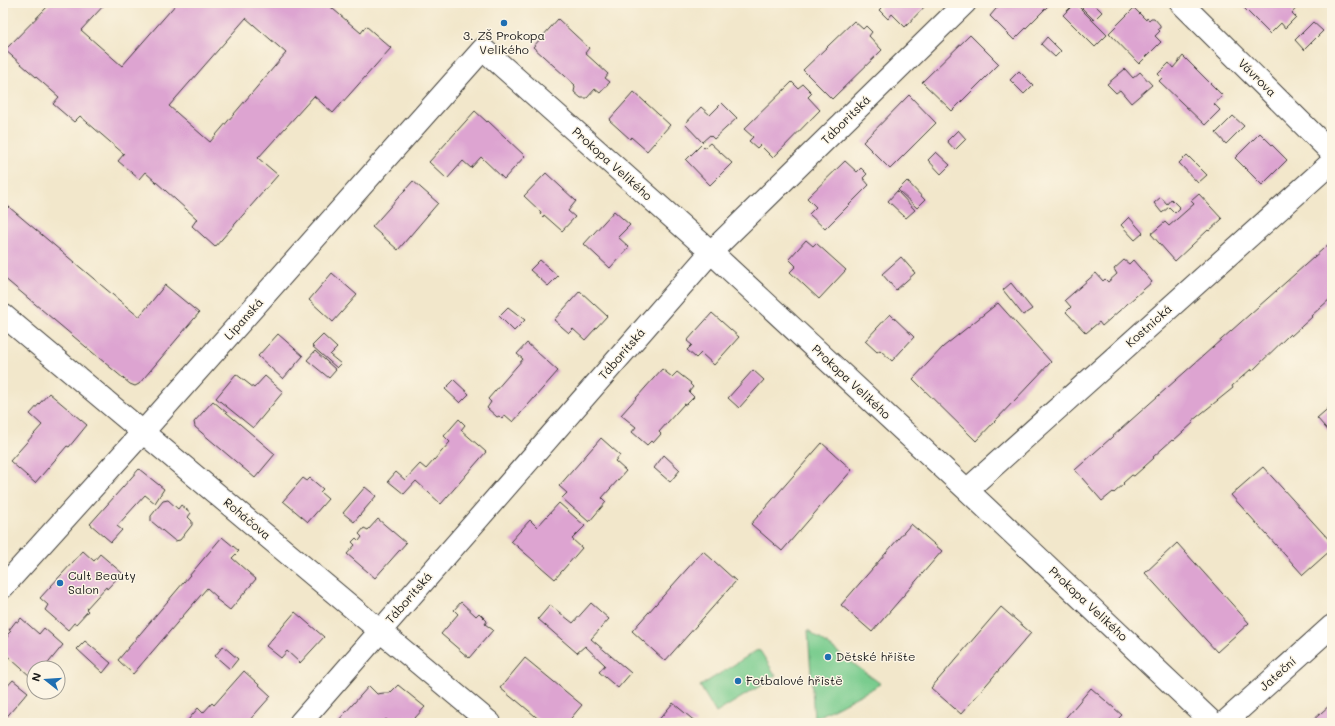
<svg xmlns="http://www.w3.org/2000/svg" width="1335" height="726" font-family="Mali,sans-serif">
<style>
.green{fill:#79cc8e;stroke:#4a7455}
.building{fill:#dda4d1;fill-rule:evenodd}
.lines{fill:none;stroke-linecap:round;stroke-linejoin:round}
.street-casing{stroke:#3c3a36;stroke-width:24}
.street{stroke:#fff;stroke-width:22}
.poi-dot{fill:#1f6fb2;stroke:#fcf5e5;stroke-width:1.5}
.labels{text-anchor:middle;stroke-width:3;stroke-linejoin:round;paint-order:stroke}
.poi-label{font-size:12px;fill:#1c1c1c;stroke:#fcf5e5;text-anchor:start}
.street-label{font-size:12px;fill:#1c1c1c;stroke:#fcf5e5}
</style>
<rect width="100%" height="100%" fill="#fcf5e5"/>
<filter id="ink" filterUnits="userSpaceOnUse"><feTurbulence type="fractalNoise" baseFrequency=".025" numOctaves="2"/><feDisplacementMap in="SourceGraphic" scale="8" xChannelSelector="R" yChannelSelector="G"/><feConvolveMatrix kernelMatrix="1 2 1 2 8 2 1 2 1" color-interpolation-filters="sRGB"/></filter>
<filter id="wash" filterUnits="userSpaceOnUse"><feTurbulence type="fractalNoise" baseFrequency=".012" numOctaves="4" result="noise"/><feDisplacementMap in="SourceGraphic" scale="16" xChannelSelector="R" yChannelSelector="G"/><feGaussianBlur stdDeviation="0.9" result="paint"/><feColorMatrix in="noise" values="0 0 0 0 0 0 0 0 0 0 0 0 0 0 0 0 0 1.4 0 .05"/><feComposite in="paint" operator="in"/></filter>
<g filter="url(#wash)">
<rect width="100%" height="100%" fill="#f2e7cb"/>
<path class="green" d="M 808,630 L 881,684 L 814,719 Z
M 759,649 L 776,676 L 716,713 L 700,686 Z"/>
<g id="blocks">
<path class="building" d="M 49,3 L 106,3 L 81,30 L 122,66 L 177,3 L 326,3 L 361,33 L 366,26 L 391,48 L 333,113 L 314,96 L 258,158 L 278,175 L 215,247 L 192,226 L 197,219 L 145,172 L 139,179 L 118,161 L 124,154 L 80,116 L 74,122 L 53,104 L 59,97 L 5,50 L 50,4 ZM 246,18 L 286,53 L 210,142 L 169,106 Z
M 877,3 L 928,3 L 905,27 L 892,14 L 888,19 L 879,10 L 881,8 Z
M 1001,3 L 1051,3 L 1014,40 L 990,16 Z
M 1075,3 L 1107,35 L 1095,47 L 1063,15 Z
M 1079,3 L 1093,3 L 1102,12 L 1094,20 L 1078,4 Z
M 1245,3 L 1301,3 L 1292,13 L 1296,17 L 1285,28 L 1281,23 L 1270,34 L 1242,6 Z
M 1134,8 L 1146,20 L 1147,18 L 1149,20 L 1151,18 L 1154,18 L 1160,25 L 1160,28 L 1158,29 L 1160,31 L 1155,36 L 1161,42 L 1139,64 L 1109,33 Z
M 558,19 L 589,48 L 585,53 L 608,74 L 605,78 L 610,82 L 600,93 L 595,89 L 587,98 L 581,98 L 574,92 L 575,87 L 574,86 L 575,85 L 533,47 Z
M 854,21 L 863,29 L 866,26 L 872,32 L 869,36 L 882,50 L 832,99 L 803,70 Z
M 1313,22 L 1323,31 L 1304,50 L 1295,40 Z
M 970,35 L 999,64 L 952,111 L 922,82 Z
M 1047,37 L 1061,51 L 1055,57 L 1041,44 Z
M 1183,56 L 1223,96 L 1214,104 L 1220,110 L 1205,125 L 1159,81 L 1162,78 L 1158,74 L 1169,63 L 1173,68 Z
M 1125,69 L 1133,78 L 1140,72 L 1152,85 L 1131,103 L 1120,90 L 1116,93 L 1107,84 Z
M 1019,71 L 1033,85 L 1024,94 L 1010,80 Z
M 792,82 L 798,88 L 803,84 L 812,93 L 808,97 L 820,110 L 773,158 L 760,145 L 757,148 L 749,141 L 753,137 L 744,129 Z
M 634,92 L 670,125 L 647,151 L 631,137 L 630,139 L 609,120 Z
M 909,95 L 936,123 L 890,169 L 863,142 Z
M 722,103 L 737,118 L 714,139 L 710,135 L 702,142 L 685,124 L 701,107 L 710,115 Z
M 475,111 L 487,122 L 488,121 L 525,156 L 504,179 L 481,157 L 471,168 L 463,161 L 447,179 L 429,162 Z
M 1233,116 L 1244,126 L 1226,144 L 1216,133 Z
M 958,130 L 966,139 L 955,150 L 947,141 Z
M 1260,133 L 1287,160 L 1262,185 L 1235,158 Z
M 710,143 L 732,163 L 710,185 L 686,160 L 701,145 L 704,148 Z
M 936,152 L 950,165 L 941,174 L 928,160 Z
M 1187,155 L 1207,175 L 1198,183 L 1179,163 Z
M 845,161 L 857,172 L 861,168 L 867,174 L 863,178 L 869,185 L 825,229 L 809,214 L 816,207 L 807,198 Z
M 546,173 L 576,201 L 568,211 L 575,217 L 562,231 L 544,215 L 543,217 L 540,214 L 541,212 L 524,196 Z
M 413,181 L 438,203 L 398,250 L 372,227 Z
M 907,181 L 925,200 L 917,208 L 898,190 Z
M 897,191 L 915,210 L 906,218 L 888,201 Z
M 1199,194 L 1222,219 L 1209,231 L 1208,230 L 1175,261 L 1151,234 L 1165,222 L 1169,226 L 1194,204 L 1191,201 Z
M 1161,197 L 1167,204 L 1171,199 L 1180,208 L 1175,213 L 1169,207 L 1162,213 L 1154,203 Z
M 3,202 L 139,317 L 165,285 L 199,313 L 139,384 L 135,386 L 130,384 L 3,277 Z
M 614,211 L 630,225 L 618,237 L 629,247 L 610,268 L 584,244 Z
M 1129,217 L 1143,233 L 1135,240 L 1121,225 Z
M 806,240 L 813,246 L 816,243 L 846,270 L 819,299 L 790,272 L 796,266 L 789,259 Z
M 1332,241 L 1332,301 L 1330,299 L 1311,316 L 1312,317 L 1302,326 L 1291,336 L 1290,334 L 1252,371 L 1251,369 L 1232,386 L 1233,388 L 1192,421 L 1194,422 L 1173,441 L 1172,440 L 1153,457 L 1154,458 L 1134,476 L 1132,475 L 1123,483 L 1124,484 L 1114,493 L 1113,492 L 1102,501 L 1075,470 Z
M 901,257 L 915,273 L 896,290 L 882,274 Z
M 540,260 L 558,276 L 548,286 L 530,270 Z
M 1124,260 L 1129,264 L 1133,260 L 1152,282 L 1102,326 L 1099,322 L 1086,333 L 1066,312 L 1071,307 L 1065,300 L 1096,273 L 1103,281 L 1105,279 L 1108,282 L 1117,274 L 1114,269 Z
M 332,273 L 357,295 L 333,322 L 309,300 Z
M 1011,283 L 1032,309 L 1023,315 L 1003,290 Z
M 580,291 L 607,316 L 585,340 L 573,329 L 569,333 L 554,320 Z
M 998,303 L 1051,362 L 976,441 L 913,379 L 943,347 Z
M 508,307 L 525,320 L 514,331 L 499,316 Z
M 712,313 L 739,337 L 714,365 L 701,353 L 696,358 L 687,350 L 692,345 L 687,341 Z
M 890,314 L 914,337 L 892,361 L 880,350 L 877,352 L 865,341 Z
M 278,334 L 303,356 L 283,379 L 258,356 Z
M 323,335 L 337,348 L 330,355 L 341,364 L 337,368 L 312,346 Z
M 527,343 L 558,371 L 513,422 L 505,415 L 502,419 L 499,416 L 497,417 L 487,408 L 491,402 L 488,399 L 523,359 L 517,354 Z
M 315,351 L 336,370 L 329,378 L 307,360 Z
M 662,369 L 672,377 L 677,372 L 691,383 L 690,384 L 693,387 L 689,392 L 694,397 L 686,405 L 684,404 L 659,432 L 661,434 L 653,443 L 651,441 L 647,445 L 632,432 L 636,427 L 621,415 Z
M 753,370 L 764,380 L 739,408 L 728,398 Z
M 236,374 L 254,388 L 265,376 L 283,392 L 253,428 L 216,398 Z
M 454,380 L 469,394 L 460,403 L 445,389 Z
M 49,393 L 87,425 L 69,447 L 67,446 L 35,483 L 10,461 L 42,425 L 30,414 Z
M 213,401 L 275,454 L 255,478 L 195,427 L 194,422 Z
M 1332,405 L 1332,435 L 1317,418 Z
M 459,419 L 465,425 L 461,430 L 486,452 L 441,504 L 416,481 L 404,494 L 388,481 L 396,472 L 405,480 L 420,464 L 426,469 L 450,442 L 444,436 Z
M 601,438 L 620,455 L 615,461 L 626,471 L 602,498 L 606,502 L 589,522 L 562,498 L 567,493 L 559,486 Z
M 822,443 L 852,470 L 782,551 L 751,524 Z
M 664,455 L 680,470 L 670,482 L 654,468 Z
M 1263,467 L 1332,543 L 1332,549 L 1303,575 L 1231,495 Z
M 139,469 L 164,489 L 155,503 L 145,495 L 117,526 L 122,530 L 111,542 L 90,524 Z
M 303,478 L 307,481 L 310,478 L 323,489 L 320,492 L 328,499 L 308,522 L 283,501 Z
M 365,487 L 376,496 L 354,522 L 343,513 Z
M 168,500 L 178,509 L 181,505 L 191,513 L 188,517 L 192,521 L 192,525 L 180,540 L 175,541 L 151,521 L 151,516 L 163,501 Z
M 559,503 L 585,526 L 572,539 L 582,548 L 555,579 L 511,541 L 530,520 L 537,527 Z
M 378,519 L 406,543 L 375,578 L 347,554 L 355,545 L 352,542 L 356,538 L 359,541 L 362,537 L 359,534 L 364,528 L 368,530 Z
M 911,524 L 942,551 L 872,632 L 841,605 Z
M 222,537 L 239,551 L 232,558 L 256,579 L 230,610 L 216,599 L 217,597 L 207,588 L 133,674 L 118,660 Z
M 1177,543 L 1249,623 L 1217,652 L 1145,573 Z
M 83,551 L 94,561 L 100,554 L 122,573 L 107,589 L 106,587 L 86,609 L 88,611 L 76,624 L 74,623 L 68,630 L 45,610 L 48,605 L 40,598 Z
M 703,551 L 736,581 L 665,661 L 632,631 Z
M 461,602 L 476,616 L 479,613 L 487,621 L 485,624 L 493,630 L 469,658 L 441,634 L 458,614 L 454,610 Z
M 591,603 L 609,619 L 591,639 L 631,673 L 618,688 L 599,672 L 605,665 L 585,646 L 577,653 L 538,619 L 550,605 L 573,623 Z
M 1001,607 L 1031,633 L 961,714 L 931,688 Z
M 295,612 L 324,637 L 300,663 L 287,651 L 281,658 L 266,646 Z
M 21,618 L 39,634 L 44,628 L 63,645 L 45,667 L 34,668 L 34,672 L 30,676 L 3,652 L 3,642 L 8,636 L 7,635 L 11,631 L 9,630 L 16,621 L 18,622 Z
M 85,641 L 111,663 L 103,673 L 77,649 Z
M 223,646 L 238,659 L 230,669 L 215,656 Z
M 525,658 L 582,705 L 567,723 L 542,723 L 541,721 L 516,700 L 516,701 L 500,688 Z
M 244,671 L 271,696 L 247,723 L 192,723 L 188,720 L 198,708 L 203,713 L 212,703 L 214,705 Z
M 13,680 L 28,692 L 3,721 L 3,691 Z
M 398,685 L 425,707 L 414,719 L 418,723 L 390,723 L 386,719 L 382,723 L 339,723 L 337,722 L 369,686 L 377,694 L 384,693 L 390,693 Z
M 1091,688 L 1122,715 L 1114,723 L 1061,723 Z
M 673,703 L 697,723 L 656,723 Z
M 1332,703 L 1332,723 L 1310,723 Z"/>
</g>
</g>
<g filter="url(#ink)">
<use href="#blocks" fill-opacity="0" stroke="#3c3a36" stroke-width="1"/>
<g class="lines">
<defs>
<path id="street" d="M 1181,3 L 1332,153
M 3,315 L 490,723
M 967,490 L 1332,162
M 3,587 L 143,432 L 483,49 L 711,252 L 967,490 L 1213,723
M 300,723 L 711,252 L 965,3
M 1224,723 L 1332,626"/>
</defs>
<use href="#street" class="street-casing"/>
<use href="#street" class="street"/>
</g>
</g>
<g class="poi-dot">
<circle cx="504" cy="23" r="4"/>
<circle cx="60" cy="583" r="4"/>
<circle cx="828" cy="657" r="4"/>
<circle cx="738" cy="681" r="4"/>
</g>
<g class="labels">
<g class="poi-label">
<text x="504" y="40" text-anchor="middle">3. ZŠ Prokopa<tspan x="504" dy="14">Velikého</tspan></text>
<text x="68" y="580">Cult Beauty<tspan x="68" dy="14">Salon</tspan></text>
<text x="836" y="661">Dětské hřište</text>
<text x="746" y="685">Fotbalové hřistě</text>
</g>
<g class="street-label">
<text transform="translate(1257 78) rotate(45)" y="4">Vávrova</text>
<text transform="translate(846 120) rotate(-45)" y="4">Táboritská</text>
<text transform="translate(612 164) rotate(42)" y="4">Prokopa Velikého</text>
<text transform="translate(244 319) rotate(-48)" y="4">Lipanská</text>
<text transform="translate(1149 326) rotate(-42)" y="4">Kostnická</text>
<text transform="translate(622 354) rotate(-49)" y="4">Táboritská</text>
<text transform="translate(851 382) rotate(43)" y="4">Prokopa Velikého</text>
<text transform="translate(247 519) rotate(40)" y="4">Roháčova</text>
<text transform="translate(409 598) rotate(-49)" y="4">Táboritská</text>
<text transform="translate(1088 604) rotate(43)" y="4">Prokopa Velikého</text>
<text transform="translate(1278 674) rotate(-42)" y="4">Jateční</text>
</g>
</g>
<rect width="1335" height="726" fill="none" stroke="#fcf5e5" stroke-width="16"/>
<g transform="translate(46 680) rotate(287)"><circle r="19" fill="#fcf5e5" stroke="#a29e95"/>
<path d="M0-3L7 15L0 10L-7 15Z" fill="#1f6fb2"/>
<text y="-6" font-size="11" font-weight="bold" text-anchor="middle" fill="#1c1c1c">N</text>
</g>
</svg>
